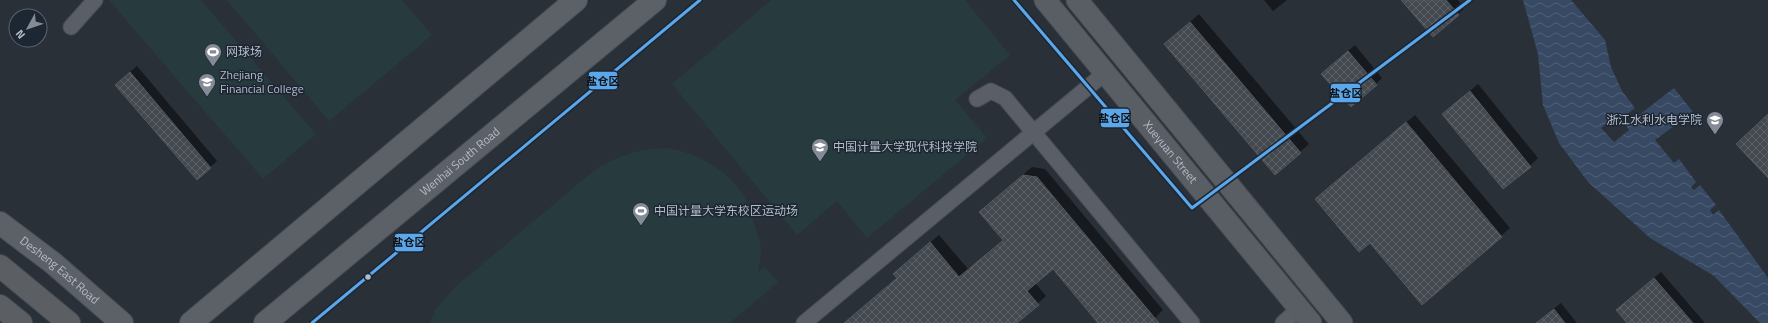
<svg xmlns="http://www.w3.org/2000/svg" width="1768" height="323" font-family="'Titillium Web','Noto Sans SC',sans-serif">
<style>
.park{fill:#273a3e}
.water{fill:url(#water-waves)}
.shadow{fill:#0007}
.building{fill:url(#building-cross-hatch);stroke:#52575f}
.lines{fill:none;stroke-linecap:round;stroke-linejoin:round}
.minor-casing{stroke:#484c53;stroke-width:17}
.secondary-casing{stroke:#484c53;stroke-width:23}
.primary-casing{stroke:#484c55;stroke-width:24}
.trunk-casing{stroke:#474c53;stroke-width:24}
.minor{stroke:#5a5e66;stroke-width:15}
.secondary{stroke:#595d64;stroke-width:21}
.primary{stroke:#5c6168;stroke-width:22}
.trunk{stroke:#5b5f64;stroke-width:22}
.bus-1-casing{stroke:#1d2633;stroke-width:6}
.bus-1{stroke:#5aa8eb;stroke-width:3}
.bus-dot{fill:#b4bcc9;stroke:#1d2633;stroke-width:1.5}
.labels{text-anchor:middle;stroke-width:3;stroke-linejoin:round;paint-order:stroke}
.poi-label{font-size:12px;fill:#b4bcc9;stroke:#1d2633;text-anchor:start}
.street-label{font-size:12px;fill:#b4bcc9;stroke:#1d2633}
.line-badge{stroke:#1d2633;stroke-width:1.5}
.pale-badge-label{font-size:11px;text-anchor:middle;font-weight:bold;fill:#111}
</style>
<defs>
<pattern id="water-waves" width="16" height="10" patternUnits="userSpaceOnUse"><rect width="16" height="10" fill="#384963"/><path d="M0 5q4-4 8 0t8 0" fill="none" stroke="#526178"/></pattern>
<pattern id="building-cross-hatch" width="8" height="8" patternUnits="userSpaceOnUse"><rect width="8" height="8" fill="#444950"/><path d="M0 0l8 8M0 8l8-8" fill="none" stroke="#5d6168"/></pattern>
</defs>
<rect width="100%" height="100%" fill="#2a3038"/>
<path class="park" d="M 109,0 L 201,0 L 316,134 L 263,179 Z
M 227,0 L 402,0 L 432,35 L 329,121 Z
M 771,0 L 965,0 L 1010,55 L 955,100 L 987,138 L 867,238 L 837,201 L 797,235 L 672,84 Z
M 667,148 C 697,152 732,172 746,200 C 749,208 752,216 754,223 C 757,232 760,241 761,250 C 761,257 759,265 758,272 L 765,267 L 778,282 L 730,323 L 430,323 L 436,309 L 454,288 L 597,168 C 622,155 638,149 667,148 Z"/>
<path class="water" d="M 1523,0 L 1571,0 L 1605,40 L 1611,67 L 1622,91 L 1635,108 L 1621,119 L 1617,115 L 1601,128 L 1614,142 L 1629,130 L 1626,125 L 1674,88 L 1693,112 L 1655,140 L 1674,163 L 1679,159 L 1696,182 L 1691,187 L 1694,190 L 1700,185 L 1716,205 L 1710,210 L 1713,215 L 1719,210 L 1768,278 L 1768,323 L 1760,323 L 1714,276 L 1650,238 L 1588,182 L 1559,143 L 1543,105 L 1538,54 Z"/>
<path class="shadow" d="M 1264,0 L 1287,0 L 1273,11 Z
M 1409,0 L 1458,0 L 1465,8 L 1433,36 Z
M 1199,14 L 1309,144 L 1275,174 L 1165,44 Z
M 1355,45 L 1382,78 L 1376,84 L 1329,67 Z
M 137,66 L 217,161 L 197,179 L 123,78 Z
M 1478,84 L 1538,158 L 1530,166 L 1443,114 Z
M 1415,115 L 1510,228 L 1422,303 L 1370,242 L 1316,199 Z
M 1032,167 L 1045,169 L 1163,310 L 1155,318 L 1155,323 L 1099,323 L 1053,268 L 1035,283 L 1046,296 L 1016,323 L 844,323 L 897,278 L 894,274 L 939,235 L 968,269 L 1003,239 L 980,212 Z
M 1661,272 L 1705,323 L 1628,323 L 1624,304 Z
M 1561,303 L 1577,323 L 1536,323 Z"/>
<path class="building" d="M 1401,0 L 1446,0 L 1459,15 L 1433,37 Z
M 1190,22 L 1301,153 L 1275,175 L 1164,44 Z
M 1348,51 L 1377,85 L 1351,107 L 1321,74 Z
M 130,72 L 211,168 L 197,180 L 115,85 Z
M 1470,91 L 1531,167 L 1503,189 L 1442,114 Z
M 1768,114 L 1768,178 L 1736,144 Z
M 1406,122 L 1502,237 L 1422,305 L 1370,243 L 1359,252 L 1315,199 Z
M 1023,175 L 1037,177 L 1159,323 L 1098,323 L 1053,269 L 1027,291 L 1039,305 L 1017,323 L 844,323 L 897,278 L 893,274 L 930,242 L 959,277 L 1003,240 L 979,212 Z
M 1654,278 L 1693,323 L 1627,323 L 1616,310 Z
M 1554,309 L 1565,323 L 1536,323 Z"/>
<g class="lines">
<defs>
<path id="minor" d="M 71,27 L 95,0
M 977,99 L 991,91 L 1005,98 L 1192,323
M 804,323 L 1105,73
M 1283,323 L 1299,309"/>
<g id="secondary">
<path id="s1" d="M 1045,0 L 1311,323"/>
<path d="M 1077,0 L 1342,323"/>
</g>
<g id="primary">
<path id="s2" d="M 0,223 L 53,263 L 122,323"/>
<path d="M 191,323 L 576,0"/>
<path id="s3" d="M 265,323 L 655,0"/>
</g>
<path id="trunk" d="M 0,266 L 69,323
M 0,306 L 21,323"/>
</defs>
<use href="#minor" class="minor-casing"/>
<use href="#secondary" class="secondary-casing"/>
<use href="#primary" class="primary-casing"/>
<use href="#trunk" class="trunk-casing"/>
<use href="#minor" class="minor"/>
<use href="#secondary" class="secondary"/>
<use href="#primary" class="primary"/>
<use href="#trunk" class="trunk"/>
<defs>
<path id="bus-1" d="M 1014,0 L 1192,208 L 1470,0
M 312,323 L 700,0"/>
</defs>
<use href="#bus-1" class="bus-1-casing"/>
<use href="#bus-1" class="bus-1"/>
</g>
<defs>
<symbol id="stadium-pin" viewBox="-11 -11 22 30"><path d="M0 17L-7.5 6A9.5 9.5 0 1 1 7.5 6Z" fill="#848b96" stroke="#1d2633"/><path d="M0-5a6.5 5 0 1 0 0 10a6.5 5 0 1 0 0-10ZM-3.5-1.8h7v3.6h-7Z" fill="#fff"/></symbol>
<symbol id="university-pin" viewBox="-11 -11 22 30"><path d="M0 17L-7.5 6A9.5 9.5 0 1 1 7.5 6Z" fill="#848b96" stroke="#1d2633"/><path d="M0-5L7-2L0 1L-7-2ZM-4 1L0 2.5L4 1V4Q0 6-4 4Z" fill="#fff"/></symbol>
</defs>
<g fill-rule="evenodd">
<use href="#stadium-pin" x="203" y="42" width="20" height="27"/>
<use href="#university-pin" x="197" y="72" width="20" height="27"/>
<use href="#university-pin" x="1705" y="110" width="20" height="27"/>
<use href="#university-pin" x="810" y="137" width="20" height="27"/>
<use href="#stadium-pin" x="631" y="201" width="20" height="27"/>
</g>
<circle class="bus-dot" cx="368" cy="277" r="3.5"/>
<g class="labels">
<g class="poi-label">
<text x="226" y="56">网球场</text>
<text x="220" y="79">Zhejiang<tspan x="220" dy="14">Financial College</tspan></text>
<text x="1702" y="124" text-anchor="end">浙江水利水电学院</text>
<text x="833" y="151">中国计量大学现代科技学院</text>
<text x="654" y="215">中国计量大学东校区运动场</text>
</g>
<g class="street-label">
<text dy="4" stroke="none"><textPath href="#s1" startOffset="197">Xueyuan Street</textPath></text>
<text dy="4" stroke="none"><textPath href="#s3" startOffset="253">Wenhai South Road</textPath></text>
<text dy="4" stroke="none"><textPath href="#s2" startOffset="76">Desheng East Road</textPath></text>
</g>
</g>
<g class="line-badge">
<rect x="588" y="71" width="30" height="19" rx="4" fill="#5aa8eb"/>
<rect x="1330" y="83" width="31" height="20" rx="4" fill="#5aa8eb"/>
<rect x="1100" y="108" width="30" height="20" rx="4" fill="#5aa8eb"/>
<rect x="394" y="233" width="30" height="19" rx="4" fill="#5aa8eb"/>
</g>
<g class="pale-badge-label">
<text x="603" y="85">盐仓区</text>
<text x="1346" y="97">盐仓区</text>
<text x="1115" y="122">盐仓区</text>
<text x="409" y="246">盐仓区</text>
</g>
<g transform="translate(28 28) rotate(230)"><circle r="19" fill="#1d2633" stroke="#59626f"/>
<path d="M0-3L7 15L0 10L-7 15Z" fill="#848b96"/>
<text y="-6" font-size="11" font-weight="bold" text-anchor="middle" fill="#b4bcc9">N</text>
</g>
</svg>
